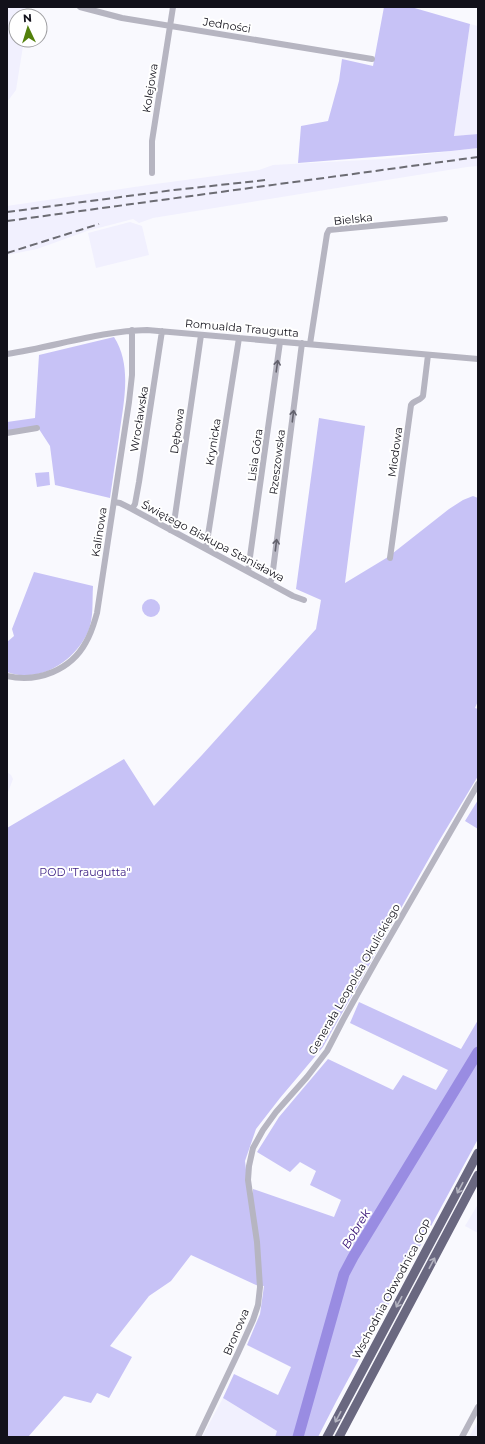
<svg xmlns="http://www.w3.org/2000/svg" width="485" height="1444" font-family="Montserrat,sans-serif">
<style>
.built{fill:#f1f0fe}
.green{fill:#c7c2f6}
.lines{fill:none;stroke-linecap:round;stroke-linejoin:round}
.river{stroke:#998ce2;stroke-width:11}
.minor{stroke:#b6b5c1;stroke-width:6}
.highway{stroke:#6a6880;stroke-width:9}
.rail{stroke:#6c6c73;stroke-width:2;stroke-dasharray:8 4;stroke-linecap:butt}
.oneway{stroke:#64636e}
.oneway2{stroke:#b4b4c0}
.labels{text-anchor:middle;stroke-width:4;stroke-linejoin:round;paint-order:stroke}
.street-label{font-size:11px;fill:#12111a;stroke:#fff}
.park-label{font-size:11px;fill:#3f2385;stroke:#fff}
.water-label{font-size:12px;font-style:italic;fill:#300a71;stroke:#fff}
</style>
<rect width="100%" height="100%" fill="#f9f9fe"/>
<path class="built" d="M 7,7 L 29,7 L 28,16 L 16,16 L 16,40 L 24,40 L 16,90 L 7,102 Z
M 470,24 L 478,26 L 478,134 L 454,136 Z
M 478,148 L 478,166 L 467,167 L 153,218 L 139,223 L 133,219 L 87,231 L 37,249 L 7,255 L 7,206 L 148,185 L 259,170 L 273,165 L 383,159 Z
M 130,222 L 142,226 L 149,255 L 96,268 L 88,233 Z
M 7,772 L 11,775 L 13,779 L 7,795 Z
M 478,1204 L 478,1233 L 465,1226 Z
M 223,1398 L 277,1431 L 275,1437 L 202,1437 Z
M 478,1421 L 478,1437 L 469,1437 Z"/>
<path class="green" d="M 384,7 L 411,7 L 470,24 L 454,136 L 478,134 L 478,148 L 451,151 L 298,163 L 301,126 L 328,121 L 339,81 L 342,59 L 373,66 Z
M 114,337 C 133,366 123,405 119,437 C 116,457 113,477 110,498 L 55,485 L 50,446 L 37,426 L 7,431 L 7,422 L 35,418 L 39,355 Z
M 319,418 L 365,426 L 345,583 L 388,557 L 449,509 L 463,500 L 473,496 L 478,498 L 478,701 L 475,708 L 478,709 L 478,776 L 436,846 L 323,1047 L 280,1098 L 256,1129 L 245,1161 L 251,1212 L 253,1189 L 334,1217 L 341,1200 L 310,1185 L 316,1171 L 300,1162 L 290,1172 L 257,1152 L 279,1117 L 328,1059 L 393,1090 L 403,1075 L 436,1090 L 448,1070 L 350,1023 L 359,1002 L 461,1049 L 478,1020 L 478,1139 L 337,1400 L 318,1437 L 275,1437 L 277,1431 L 223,1398 L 234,1374 L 278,1395 L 291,1367 L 247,1345 L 260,1314 L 264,1286 L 256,1285 L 191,1255 L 171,1281 L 149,1296 L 110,1346 L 132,1357 L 109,1398 L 97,1393 L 91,1403 L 64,1396 L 28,1437 L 7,1437 L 7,828 L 124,759 L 154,806 L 202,755 L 316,629 L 321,600 L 296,589 Z
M 49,472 L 50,485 L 37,487 L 35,473 Z
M 34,572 L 93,586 C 92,601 94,618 88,632 C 74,662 39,684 7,672 L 7,642 L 14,636 L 12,629 Z
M142 608a9 9 0 1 1 18 0a9 9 0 1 1-18 0Z
M 478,800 L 478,829 L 465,821 Z"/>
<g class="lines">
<path class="river" d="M 298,1437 L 344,1274 L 353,1257 L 478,1052"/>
<path class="minor" d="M 80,7 L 122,18 L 372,59
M 152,173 L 152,141 L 173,7
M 310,344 L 327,234 L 329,230 L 445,219
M 7,354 C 54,347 100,331 147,330 L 478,359
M 7,433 L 37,428
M 114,502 L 120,503 L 132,509 L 293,596 L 304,600
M 132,509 L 135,504 L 139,482 L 162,331
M 170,530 L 174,523 L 201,335
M 206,548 L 239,338
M 390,558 L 411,405 C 414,400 420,401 423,396 L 428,355
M 248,571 L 280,342
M 270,583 L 272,578 L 302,343
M 7,676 C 38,683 71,670 86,642 C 92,632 94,623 97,613 L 129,402 L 132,375 L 132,330
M 198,1437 L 238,1353 L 253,1320 L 258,1305 L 260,1287 L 257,1242 L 248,1180 L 249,1166 L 253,1148 L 263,1130 L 276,1112 L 307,1077 L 327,1051 L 343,1020 L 376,961 L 478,784
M 462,1437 L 478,1407"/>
<path class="highway" d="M 327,1437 L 478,1153
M 339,1437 L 478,1175"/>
<path class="rail" d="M 7,212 L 174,190 L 266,180
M 7,221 L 478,157
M 7,253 L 99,224"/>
</g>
<defs><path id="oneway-shaft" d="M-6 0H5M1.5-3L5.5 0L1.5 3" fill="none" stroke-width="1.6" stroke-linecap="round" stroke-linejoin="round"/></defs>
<g class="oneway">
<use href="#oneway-shaft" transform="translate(277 366) rotate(-82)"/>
<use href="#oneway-shaft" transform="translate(293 416) rotate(-83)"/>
<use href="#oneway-shaft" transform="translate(276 545) rotate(-83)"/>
</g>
<g class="oneway2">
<use href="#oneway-shaft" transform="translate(460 1188) rotate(118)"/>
<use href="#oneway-shaft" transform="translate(432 1263) rotate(-62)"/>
<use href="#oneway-shaft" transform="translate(399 1302) rotate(118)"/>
<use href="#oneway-shaft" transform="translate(338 1417) rotate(118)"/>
</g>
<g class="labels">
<g class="street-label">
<text transform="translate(227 25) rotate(9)" y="4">Jedności</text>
<text transform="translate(150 88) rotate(-81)" y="4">Kolejowa</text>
<text transform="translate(353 219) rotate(-6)" y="4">Bielska</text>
<text transform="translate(242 328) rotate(5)" y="4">Romualda Traugutta</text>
<text transform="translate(139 419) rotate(-81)" y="4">Wrocławska</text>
<text transform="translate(177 431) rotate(-82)" y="4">Dębowa</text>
<text transform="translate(213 442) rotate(-81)" y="4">Krynicka</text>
<text transform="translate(395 452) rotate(-82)" y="4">Miodowa</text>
<text transform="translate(255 455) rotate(-82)" y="4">Lisia Góra</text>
<text transform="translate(277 462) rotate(-83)" y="4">Rzeszowska</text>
<text transform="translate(99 532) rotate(-81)" y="4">Kalinowa</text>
<text transform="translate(213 541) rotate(28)" y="4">Świętego Biskupa Stanisława</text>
<text transform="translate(354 979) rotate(-60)" y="4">Generała Leopolda Okulickiego</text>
<text transform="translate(392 1289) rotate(-62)" y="4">Wschodnia Obwodnica GOP</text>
<text transform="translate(236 1332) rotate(-67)" y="4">Bronowa</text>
</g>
<g class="park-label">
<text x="85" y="876">POD "Traugutta"</text>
</g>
<g class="water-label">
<text transform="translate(356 1229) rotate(-59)" y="4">Bobrek</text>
</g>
</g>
<rect width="485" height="1444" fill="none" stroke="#12111a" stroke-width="16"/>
<g transform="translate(28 28) rotate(356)"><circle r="19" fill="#ffffff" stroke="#a0a0a3"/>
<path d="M0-3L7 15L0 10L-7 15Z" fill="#52800b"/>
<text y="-6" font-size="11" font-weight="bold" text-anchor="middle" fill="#12111a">N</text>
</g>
</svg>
